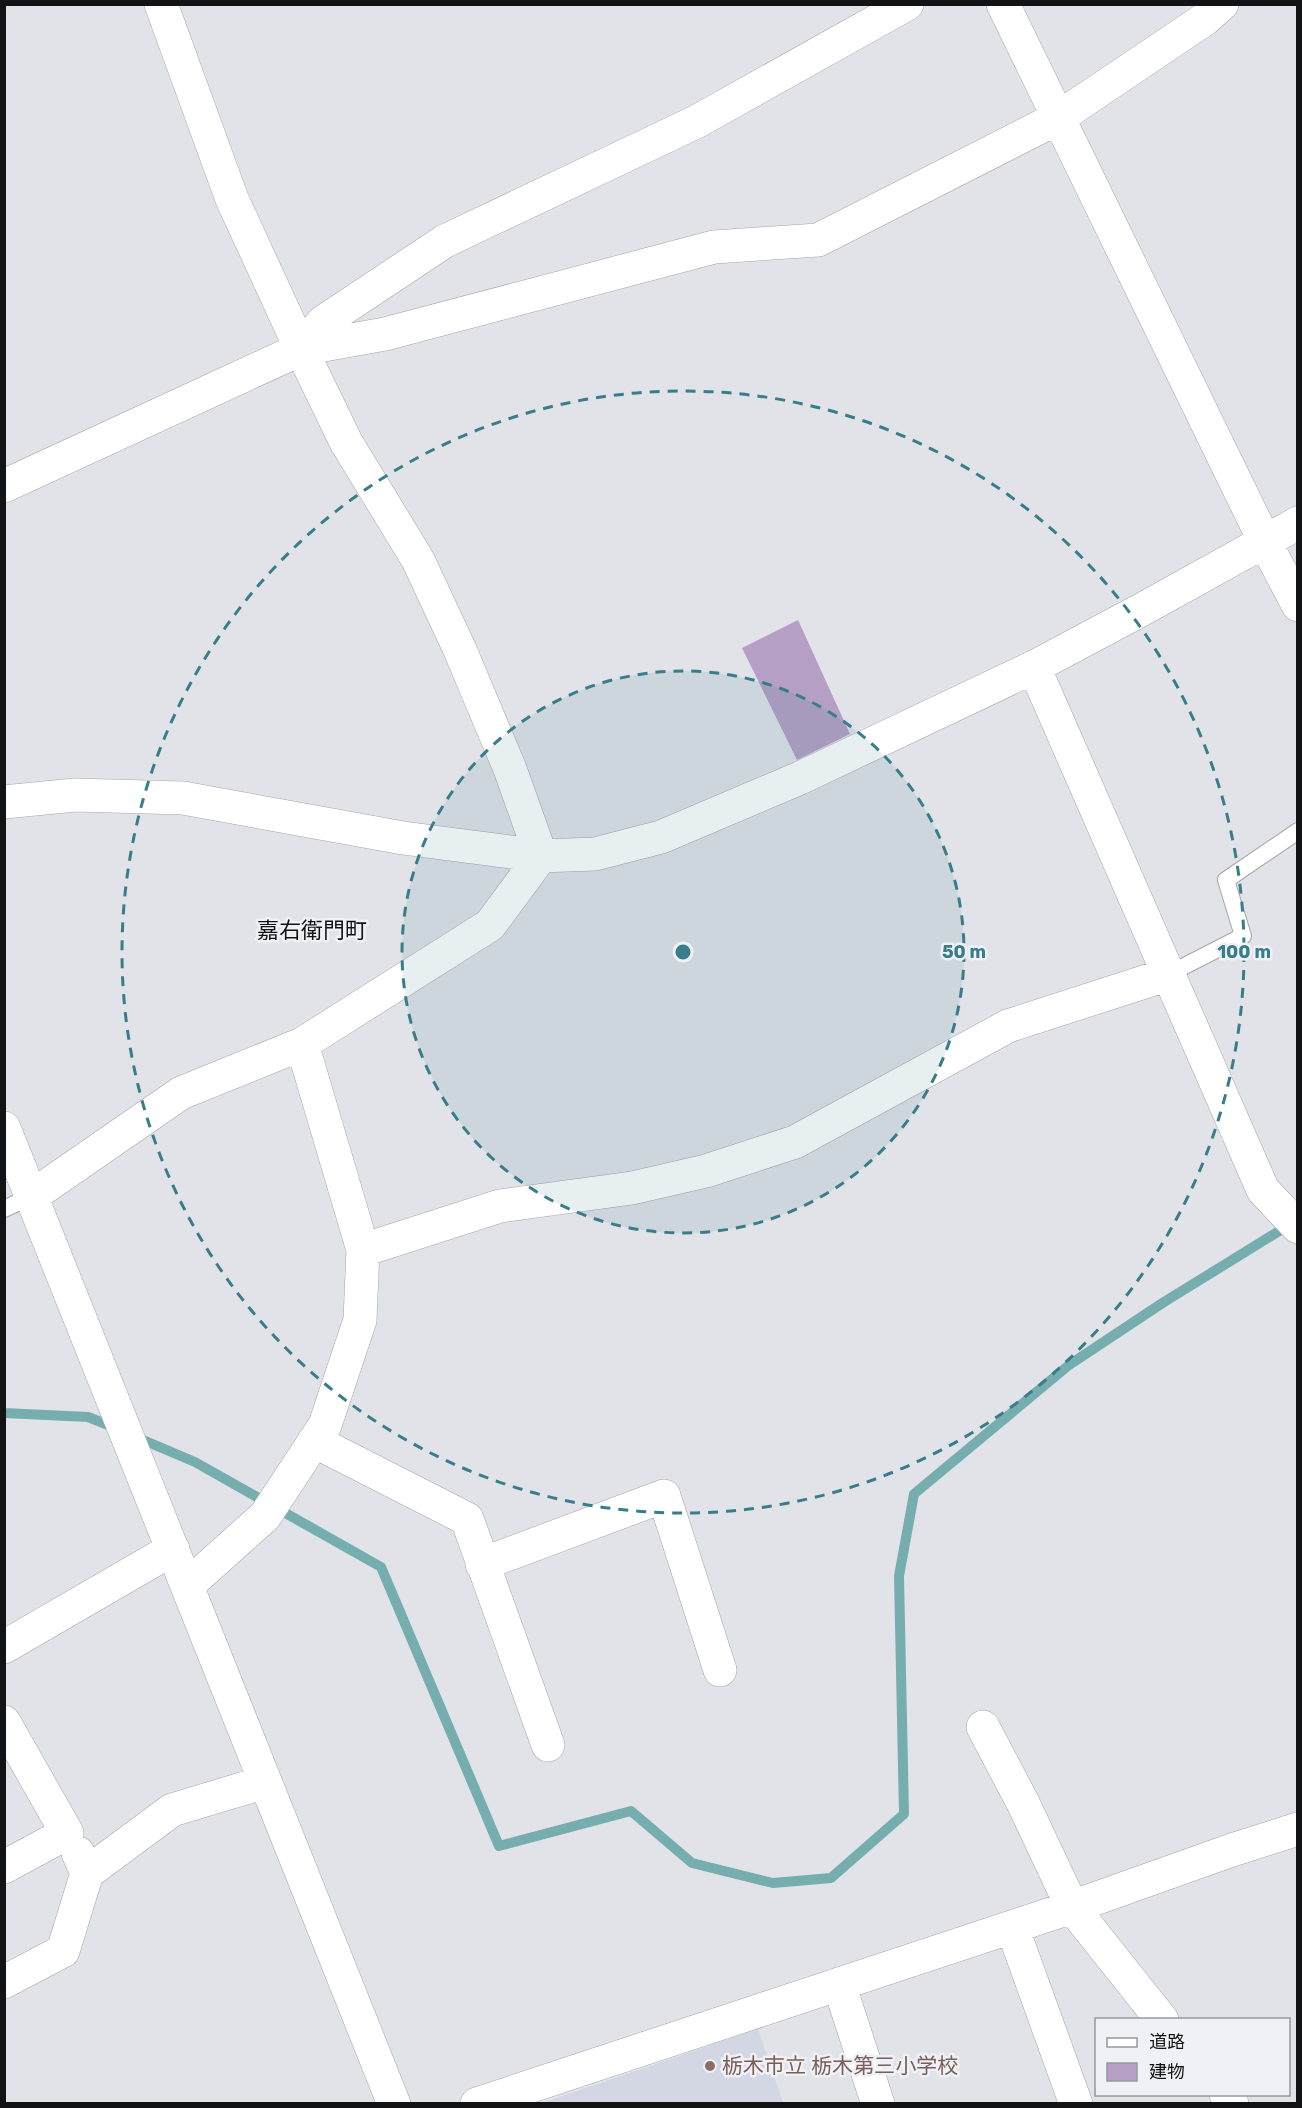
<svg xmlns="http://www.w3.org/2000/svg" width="1302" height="2108" font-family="Rubik,'Noto Sans JP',sans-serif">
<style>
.built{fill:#d3d7e3}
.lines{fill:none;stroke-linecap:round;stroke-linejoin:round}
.stream{stroke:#76aeb0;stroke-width:10}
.building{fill:#b69fc4}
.lane-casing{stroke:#a4a6aa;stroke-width:18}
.street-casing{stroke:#a4a6aa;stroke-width:34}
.lane{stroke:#fff;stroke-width:16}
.street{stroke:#fff;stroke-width:33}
.ring{fill:none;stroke:#377d8a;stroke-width:3;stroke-dasharray:10 8}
.education-dot{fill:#8d6e63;stroke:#eff1f6;stroke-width:2}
.labels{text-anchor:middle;stroke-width:5;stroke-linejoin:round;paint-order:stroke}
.education-label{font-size:21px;fill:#785e54;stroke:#eff1f6;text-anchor:start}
.neighbourhood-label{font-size:22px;fill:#121314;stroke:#eff1f6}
.centre{fill:#377d8a;stroke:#eff1f6;stroke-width:3}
.ring-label{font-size:18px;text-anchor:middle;font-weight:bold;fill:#377d8a;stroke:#eff1f6;stroke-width:5;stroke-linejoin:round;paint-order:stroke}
</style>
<rect width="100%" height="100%" fill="#e2e3e8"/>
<path class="built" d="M 758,2029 L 783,2103 L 542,2103 Z"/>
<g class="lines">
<path class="stream" d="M 4,1413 L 88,1417 L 116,1428
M 136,1437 L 195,1462 L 381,1567 L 499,1846 L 631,1811 L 692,1863 L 773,1883 L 831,1878 L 904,1814 L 899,1576 L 914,1494 L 1069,1365 L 1164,1302 L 1289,1225"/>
</g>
<path class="building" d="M 798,620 L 850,734 L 797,760 L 742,648 Z"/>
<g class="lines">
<defs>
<path id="lane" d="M 1169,974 L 1243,936 L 1226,880 L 1298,831
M 4,1209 L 32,1196"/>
<path id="street" d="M 1003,4 L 1265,542 L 1298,605
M 301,349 L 385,334 L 714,247 L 818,240 L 1058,118 L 1205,19 L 1222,4
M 301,349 L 323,322 L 445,241 L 696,122 L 907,4
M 4,486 L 301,349 L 232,199 L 161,4
M 1034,667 L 1263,1190 L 1298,1227
M 4,802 L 75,795 L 183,798 L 403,838 L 541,856 L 595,854 L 661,837 L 800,778 L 1034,667 L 1141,610 L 1298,523
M 4,1128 L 394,2104
M 32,1196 L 181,1093 L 302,1044 L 490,925 L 541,856 L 510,769 L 460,650 L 418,560 L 346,442 L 301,349
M 363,1250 L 500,1206 L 632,1188 L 706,1171 L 795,1142 L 1008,1026 L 1169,974
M 314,1441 L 467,1519 L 548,1745
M 482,1564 L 664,1496 L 720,1670
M 187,1586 L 265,1516 L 325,1425 L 360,1320 L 363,1250 L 302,1044
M 4,1647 L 173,1549
M 4,1722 L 67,1833 L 4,1867
M 983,1727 L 1023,1803 L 1072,1907 L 1162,2020
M 87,1873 L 172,1810 L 265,1782
M 1012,1927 L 1076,2104
M 4,1982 L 63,1951 L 87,1873 L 78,1853
M 839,1984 L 878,2104
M 1226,2094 L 1232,2104
M 477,2104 L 1072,1907 L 1232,1850 L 1298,1829"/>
</defs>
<use href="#lane" class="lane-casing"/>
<use href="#street" class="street-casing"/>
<use href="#lane" class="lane"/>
<use href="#street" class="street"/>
</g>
<circle cx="683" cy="952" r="281" fill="#377d8a" fill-opacity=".12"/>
<g class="ring">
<circle cx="683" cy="952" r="281"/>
<circle cx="683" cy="952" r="561"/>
</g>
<circle class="education-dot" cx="710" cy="2066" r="6"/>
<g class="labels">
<g class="education-label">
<text x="722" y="2073">栃木市立 栃木第三小学校</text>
</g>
<g class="neighbourhood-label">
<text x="312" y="938">嘉右衛門町</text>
</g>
</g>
<circle cx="683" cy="952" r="9" class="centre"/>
<g class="ring-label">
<text x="964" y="958">50 m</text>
<text x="1244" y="958">100 m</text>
</g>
<rect width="1302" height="2108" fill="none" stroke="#121314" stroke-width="12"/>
<rect x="1095" y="2018" width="195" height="78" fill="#eff1f6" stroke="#97989c" stroke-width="1.5"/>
<rect x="1107" y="2038" width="30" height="9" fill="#ffffff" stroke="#97989c" stroke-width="1.5"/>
<text x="1149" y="2048" font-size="18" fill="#121314">道路</text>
<rect x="1107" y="2063" width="30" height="18" fill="#b69fc4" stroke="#97989c" stroke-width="1.5"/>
<text x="1149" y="2078" font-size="18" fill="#121314">建物</text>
</svg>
